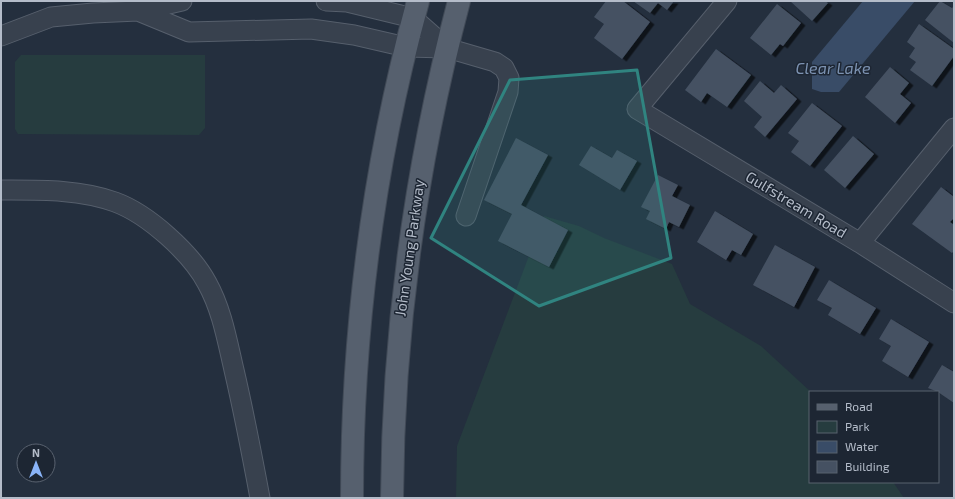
<svg xmlns="http://www.w3.org/2000/svg" width="955" height="499" font-family="'Exo 2',sans-serif">
<style>
.green{fill:#263c3f}
.water{fill:#394c67}
.building{fill:#455162;filter:url(#shadow)}
.lines{fill:none;stroke-linecap:round;stroke-linejoin:round}
.minor-casing{stroke:#565f6c;stroke-width:21}
.major-casing{stroke:#414a57;stroke-width:24}
.minor{stroke:#38414e;stroke-width:19}
.major{stroke:#56606e;stroke-width:22}
.marked{fill:#308480;fill-opacity:0.2;stroke:#308480;stroke-width:3;stroke-linejoin:round}
.labels{text-anchor:middle;stroke-width:3;stroke-linejoin:round;paint-order:stroke}
.street-label{font-size:15px;fill:#b4bcc9;stroke:#1d2633}
.water-label{font-size:16px;font-style:italic;fill:#7c92b1;stroke:#1d2633}
</style>
<defs>
<filter id="shadow"><feDropShadow dx="4.5" dy="2.5" stdDeviation="0" flood-color="#0009"/></filter>
</defs>
<rect width="100%" height="100%" fill="#242f3e"/>
<path class="green" d="M 21,55 L 205,55 L 205,128 L 199,135 L 18,134 L 15,129 L 15,62 Z
M 544,216 L 579,226 L 604,238 L 672,264 L 690,304 L 761,346 L 811,392 L 810,392 L 810,482 L 893,482 L 904,498 L 456,498 L 457,446 Z"/>
<path class="water" d="M 863,1 L 915,1 L 839,92 L 821,92 L 812,89 L 812,62 Z"/>
<path class="building" d="M 606,1 L 623,1 L 650,22 L 622,59 L 594,38 L 604,24 L 594,17 Z
M 633,1 L 674,1 L 667,10 L 658,3 L 650,13 Z
M 790,1 L 825,1 L 828,3 L 812,21 Z
M 940,1 L 952,8 L 954,6 L 954,43 L 925,20 Z
M 777,4 L 801,23 L 783,46 L 780,44 L 771,55 L 750,38 Z
M 919,24 L 954,49 L 954,56 L 932,86 L 910,70 L 916,62 L 909,57 L 915,48 L 907,42 Z
M 716,49 L 751,75 L 727,107 L 707,93 L 701,102 L 685,90 Z
M 890,67 L 909,83 L 900,94 L 911,103 L 895,123 L 865,97 Z
M 760,81 L 774,93 L 781,85 L 797,99 L 765,137 L 754,127 L 762,117 L 744,101 Z
M 812,103 L 842,126 L 810,166 L 791,152 L 799,141 L 788,133 Z
M 853,136 L 874,154 L 845,188 L 824,170 Z
M 516,138 L 548,155 L 521,205 L 568,230 L 549,267 L 498,241 L 512,214 L 484,200 Z
M 591,146 L 612,158 L 617,150 L 637,161 L 620,190 L 579,165 Z
M 658,175 L 678,185 L 672,196 L 690,205 L 679,227 L 669,222 L 666,229 L 646,219 L 650,211 L 641,207 Z
M 941,187 L 954,197 L 954,218 L 950,222 L 954,225 L 954,251 L 952,253 L 912,224 Z
M 715,211 L 753,234 L 741,255 L 732,250 L 726,260 L 697,242 Z
M 775,245 L 815,267 L 794,307 L 753,285 Z
M 829,280 L 876,308 L 860,334 L 828,315 L 832,308 L 817,300 Z
M 891,319 L 929,342 L 908,377 L 882,361 L 891,346 L 879,339 Z
M 942,365 L 954,372 L 954,403 L 938,392 L 928,388 Z"/>
<g class="lines">
<defs>
<path id="minor" d="M 326,1 L 347,2 L 413,18 L 447,48
M 727,1 L 637,109 L 860,243 L 954,303
M 138,11 L 189,32 L 311,29 L 354,35 L 406,47 L 447,48 L 495,62 L 504,68 L 509,78 L 508,92 L 466,216
M 1,36 L 51,17 L 93,13 L 138,11 L 182,1
M 1,190 C 38,190 80,189 115,202 C 148,214 191,253 207,283 C 222,310 227,340 234,370 C 244,413 252,455 260,498
M 860,243 L 954,128"/>
<path id="major" d="M 352,498 C 352,331 374,162 418,1
M 392,498 C 393,329 416,164 459,1"/>
</defs>
<use href="#minor" class="minor-casing"/>
<use href="#major" class="major-casing"/>
<use href="#minor" class="minor"/>
<use href="#major" class="major"/>
</g>
<path class="marked" d="M 637,70 L 671,258 L 539,306 L 431,238 L 510,80 Z"/>
<g class="labels">
<g class="street-label">
<text transform="translate(796 205) rotate(31)" y="5">Gulfstream Road</text>
<text transform="translate(410 248) rotate(-82)" y="5">John Young Parkway</text>
</g>
<g class="water-label">
<text x="833" y="74">Clear Lake</text>
</g>
</g>
<rect width="955" height="499" fill="none" stroke="#b4bcc9" stroke-width="4"/>
<rect x="809" y="391" width="130" height="92" fill="#1d2633" stroke="#59626f"/>
<rect x="817" y="404" width="20" height="6" fill="#56606e" stroke="#59626f"/>
<text x="845" y="411" font-size="12" fill="#b4bcc9">Road</text>
<rect x="817" y="421" width="20" height="12" fill="#263c3f" stroke="#59626f"/>
<text x="845" y="431" font-size="12" fill="#b4bcc9">Park</text>
<rect x="817" y="441" width="20" height="12" fill="#394c67" stroke="#59626f"/>
<text x="845" y="451" font-size="12" fill="#b4bcc9">Water</text>
<rect x="817" y="461" width="20" height="12" fill="#455162" stroke="#59626f"/>
<text x="845" y="471" font-size="12" fill="#b4bcc9">Building</text>
<g transform="translate(36 463)"><circle r="19" fill="#1d2633" stroke="#59626f"/>
<path d="M0-3L7 15L0 10L-7 15Z" fill="#8ab4f8"/>
<text y="-6" font-size="11" font-weight="bold" text-anchor="middle" fill="#b4bcc9">N</text>
</g>
</svg>
